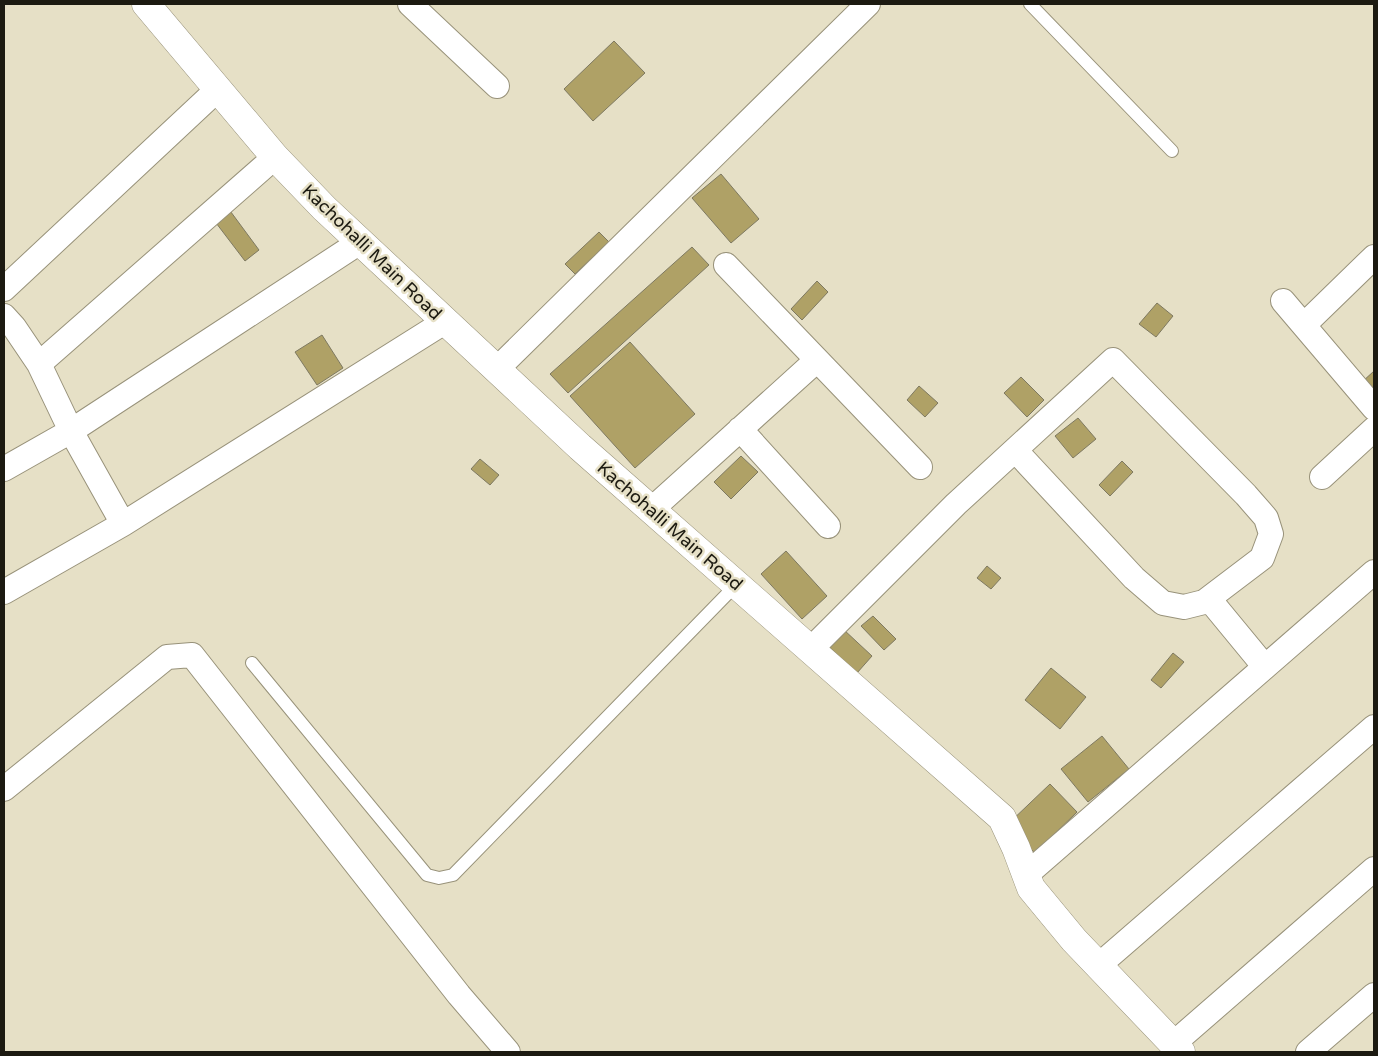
<svg xmlns="http://www.w3.org/2000/svg" width="1378" height="1056" font-family="'Varela Round',sans-serif">
<style>
.building{fill:#afa166;stroke:#7e7961}
.lines{fill:none;stroke-linecap:round;stroke-linejoin:round}
.lane-casing{stroke:#98927a;stroke-width:14}
.street-casing{stroke:#98927a;stroke-width:26}
.secondary-casing{stroke:#98927a;stroke-width:29}
.lane{stroke:#fff;stroke-width:12}
.street{stroke:#fff;stroke-width:24}
.secondary{stroke:#fff;stroke-width:28}
.labels{text-anchor:middle;stroke-width:5;stroke-linejoin:round;paint-order:stroke}
.street-label{font-size:18px;fill:#1c1a11;stroke:#e6e0c6}
</style>
<rect width="100%" height="100%" fill="#e6e0c6"/>
<path class="building" d="M 614,41 L 645,73 L 593,121 L 564,89 Z
M 721,174 L 759,219 L 731,243 L 692,198 Z
M 225,204 L 259,250 L 245,261 L 210,215 Z
M 599,232 L 609,242 L 575,274 L 565,264 Z
M 692,247 L 709,265 L 568,393 L 550,374 Z
M 817,281 L 828,292 L 802,320 L 791,309 Z
M 1157,303 L 1173,316 L 1156,337 L 1139,324 Z
M 322,335 L 343,368 L 317,385 L 295,352 Z
M 630,342 L 695,414 L 635,468 L 570,396 Z
M 1374,371 L 1374,396 L 1362,382 Z
M 1021,377 L 1044,400 L 1027,417 L 1004,393 Z
M 919,386 L 938,403 L 925,417 L 907,400 Z
M 1078,418 L 1096,439 L 1073,458 L 1055,436 Z
M 741,456 L 758,472 L 731,499 L 714,482 Z
M 480,459 L 499,475 L 490,485 L 471,469 Z
M 1122,461 L 1133,472 L 1110,496 L 1099,485 Z
M 786,551 L 827,596 L 802,619 L 761,574 Z
M 987,566 L 1001,578 L 991,589 L 977,578 Z
M 873,616 L 896,639 L 884,650 L 861,626 Z
M 843,629 L 872,656 L 857,673 L 828,646 Z
M 1173,653 L 1184,662 L 1161,688 L 1151,680 Z
M 1051,668 L 1086,697 L 1060,729 L 1025,700 Z
M 1102,736 L 1129,769 L 1088,802 L 1061,769 Z
M 1050,784 L 1077,812 L 1035,853 L 1007,825 Z"/>
<g class="lines">
<defs>
<path id="lane" d="M 1030,4 L 1172,151
M 252,663 L 427,875 L 439,878 L 453,875 L 736,585"/>
<path id="street" d="M 410,4 L 497,86
M 726,265 L 920,467
M 4,289 L 218,89
M 1283,301 L 1374,408
M 4,316 L 14,327 L 39,364 L 71,431 L 123,524
M 1304,325 L 1374,257
M 39,364 L 275,157
M 497,369 L 868,4
M 740,429 L 828,526
M 4,469 L 71,431 L 360,242
M 1322,477 L 1374,429
M 651,510 L 817,360
M 4,592 L 123,524 L 446,321
M 1209,599 L 1265,667
M 810,650 L 956,504 L 1113,360 L 1246,495 L 1266,518 L 1271,534 L 1262,558 L 1204,602 L 1184,607 L 1163,603 L 1134,578 L 1015,450
M 4,789 L 167,657 L 192,655 L 459,995 L 508,1052
M 1026,875 L 1374,572
M 1098,966 L 1374,727
M 1173,1044 L 1374,869
M 1308,1052 L 1374,995"/>
<path id="secondary" d="M 146,4 L 275,157 L 324,208 L 580,447 L 1002,818 L 1016,848 L 1031,888 L 1074,940 L 1181,1052"/>
</defs>
<use href="#lane" class="lane-casing"/>
<use href="#street" class="street-casing"/>
<use href="#secondary" class="secondary-casing"/>
<use href="#lane" class="lane"/>
<use href="#street" class="street"/>
<use href="#secondary" class="secondary"/>
</g>
<g class="labels">
<g class="street-label">
<text transform="translate(372 252) rotate(44)" y="6">Kachohalli Main Road</text>
<text transform="translate(670 526) rotate(41)" y="6">Kachohalli Main Road</text>
</g>
</g>
<rect width="1378" height="1056" fill="none" stroke="#1c1a11" stroke-width="10"/>
</svg>
